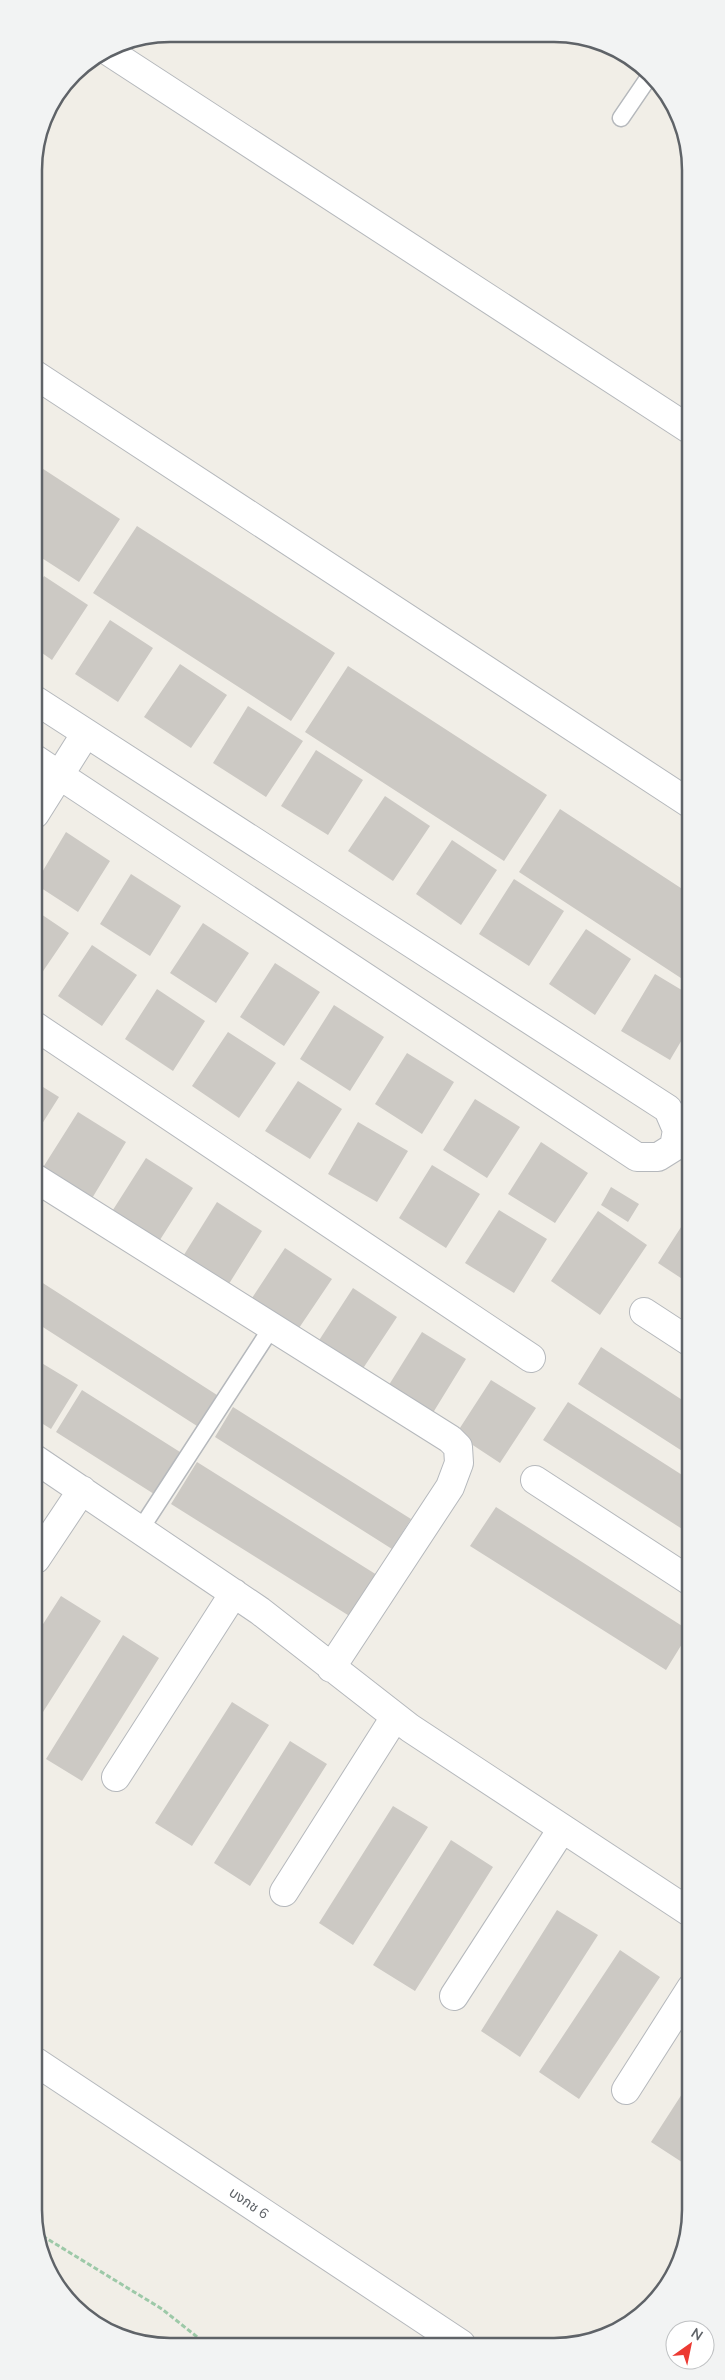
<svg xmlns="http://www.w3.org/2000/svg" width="725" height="2380" font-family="'Nunito Sans','Noto Sans Thai',sans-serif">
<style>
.building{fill:#ccc9c4}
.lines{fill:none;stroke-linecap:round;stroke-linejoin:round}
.lane-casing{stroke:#b5b8bc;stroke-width:19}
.street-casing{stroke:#b5b8bc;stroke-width:30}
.path{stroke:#9dc9a8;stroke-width:3;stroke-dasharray:5 2.5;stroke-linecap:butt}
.lane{stroke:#fff;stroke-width:16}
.street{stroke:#fff;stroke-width:28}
.labels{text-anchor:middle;stroke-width:4;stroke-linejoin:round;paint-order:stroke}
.street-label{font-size:14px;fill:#5f6368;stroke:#fff}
.rim{fill:none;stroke:#5f6368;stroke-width:2.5}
</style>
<rect width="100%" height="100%" fill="#f1eee7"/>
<path class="building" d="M 34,463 L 120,519 L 79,582 L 34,553 Z
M 137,526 L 335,653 L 291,721 L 93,593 Z
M 44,576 L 88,605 L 52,660 L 35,648 L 35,591 Z
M 110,620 L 153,648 L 118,702 L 75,674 Z
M 180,664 L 227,695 L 191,748 L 144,717 Z
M 348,666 L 547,795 L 504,861 L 305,732 Z
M 248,706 L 303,741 L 266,797 L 213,763 Z
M 316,750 L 363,780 L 328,835 L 281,806 Z
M 385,796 L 430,826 L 393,881 L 348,851 Z
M 560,809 L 690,894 L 690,984 L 519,872 Z
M 66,832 L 110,861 L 78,912 L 35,884 Z
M 452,840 L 497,870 L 461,925 L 416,894 Z
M 131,874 L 181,906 L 150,956 L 100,924 Z
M 514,879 L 564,911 L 529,966 L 479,934 Z
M 35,910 L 69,933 L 35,983 Z
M 203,923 L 249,953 L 216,1003 L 170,973 Z
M 586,929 L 631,959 L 595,1015 L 549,984 Z
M 92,945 L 137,975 L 102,1026 L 58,996 Z
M 275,963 L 320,992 L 284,1046 L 240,1017 Z
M 655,974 L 690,995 L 690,1026 L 670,1060 L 621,1031 Z
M 157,989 L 205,1021 L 173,1071 L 125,1039 Z
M 334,1005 L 384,1037 L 350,1091 L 300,1059 Z
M 228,1032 L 276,1063 L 239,1118 L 192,1086 Z
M 407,1053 L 454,1082 L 422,1134 L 375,1104 Z
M 298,1081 L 342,1109 L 310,1159 L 265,1131 Z
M 35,1082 L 59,1097 L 35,1135 Z
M 475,1099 L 520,1127 L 487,1178 L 443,1150 Z
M 78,1112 L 126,1142 L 91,1200 L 42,1169 Z
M 358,1122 L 408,1151 L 377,1202 L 328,1174 Z
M 541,1142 L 588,1173 L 555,1223 L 508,1194 Z
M 146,1158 L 193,1188 L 158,1243 L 111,1213 Z
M 432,1165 L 480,1194 L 446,1248 L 399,1218 Z
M 611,1187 L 639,1204 L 628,1222 L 601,1205 Z
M 217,1202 L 262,1231 L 227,1287 L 182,1258 Z
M 499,1210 L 547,1239 L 514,1293 L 465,1263 Z
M 598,1211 L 647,1245 L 600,1315 L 551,1281 Z
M 683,1224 L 690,1228 L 690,1284 L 658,1263 Z
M 285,1248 L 332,1279 L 297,1331 L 250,1301 Z
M 35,1278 L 217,1395 L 197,1426 L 35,1322 Z
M 353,1288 L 397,1317 L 360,1373 L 316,1345 Z
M 422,1332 L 466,1359 L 431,1416 L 387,1388 Z
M 601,1347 L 690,1405 L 690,1456 L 578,1384 Z
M 35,1359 L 78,1385 L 51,1429 L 35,1419 Z
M 491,1380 L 536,1408 L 500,1463 L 456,1434 Z
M 82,1390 L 180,1452 L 154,1494 L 56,1432 Z
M 568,1402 L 690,1480 L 690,1534 L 543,1440 Z
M 233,1407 L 411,1519 L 392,1549 L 215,1437 Z
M 197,1462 L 377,1575 L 351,1617 L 171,1504 Z
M 496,1507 L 690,1631 L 666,1670 L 470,1546 Z
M 61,1596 L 101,1621 L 36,1723 L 36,1635 Z
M 123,1635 L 159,1658 L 82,1781 L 46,1759 Z
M 232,1702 L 269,1725 L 192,1846 L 155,1823 Z
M 290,1741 L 327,1764 L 250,1886 L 214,1863 Z
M 393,1806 L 428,1827 L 353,1945 L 319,1923 Z
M 451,1840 L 493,1867 L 415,1991 L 373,1965 Z
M 557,1910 L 598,1935 L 520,2057 L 481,2031 Z
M 620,1950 L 660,1977 L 579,2099 L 539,2072 Z
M 691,2080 L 691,2168 L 651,2142 Z"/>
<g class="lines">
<defs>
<path id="lane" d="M 621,118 L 651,74
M 140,1530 L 272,1327"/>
<path id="street" d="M 108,51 L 689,429
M 34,374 L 689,803
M 35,700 L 668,1109 L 677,1130 L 674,1147 L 658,1157 L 637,1157 L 35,759
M 35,814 L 86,733
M 35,1026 L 531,1358
M 35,1178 L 450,1439 L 458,1447 L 459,1463 L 450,1487 L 331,1668
M 644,1312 L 690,1342
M 35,1459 L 260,1611 L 410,1728 L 691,1913
M 535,1480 L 690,1581
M 36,1559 L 82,1490
M 116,1777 L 234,1593
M 284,1892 L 395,1717
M 454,1996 L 562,1829
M 36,2062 L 461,2344
M 626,2090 L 691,1988"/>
</defs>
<use href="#lane" class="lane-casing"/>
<use href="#street" class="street-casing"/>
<path class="path" d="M 36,2232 L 162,2309 L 206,2344"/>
<use href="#lane" class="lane"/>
<use href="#street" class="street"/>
</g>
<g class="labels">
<g class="street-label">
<text transform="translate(249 2203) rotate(34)" y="5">บงกช 6</text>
</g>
</g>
<path d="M0 0H725V2380H0ZM170 42H554A128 128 0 0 1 682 170V2210A128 128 0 0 1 554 2338H170A128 128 0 0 1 42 2210V170A128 128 0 0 1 170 42Z" fill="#f2f3f3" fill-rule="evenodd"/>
<path class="rim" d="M170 42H554A128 128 0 0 1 682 170V2210A128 128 0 0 1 554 2338H170A128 128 0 0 1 42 2210V170A128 128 0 0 1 170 42Z"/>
<g transform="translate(690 2345) rotate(33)"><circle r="24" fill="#ffffff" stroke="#bfc1c3"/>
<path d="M0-4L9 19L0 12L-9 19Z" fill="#ec3a32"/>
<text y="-8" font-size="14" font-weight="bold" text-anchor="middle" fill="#5f6368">N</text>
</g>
</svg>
